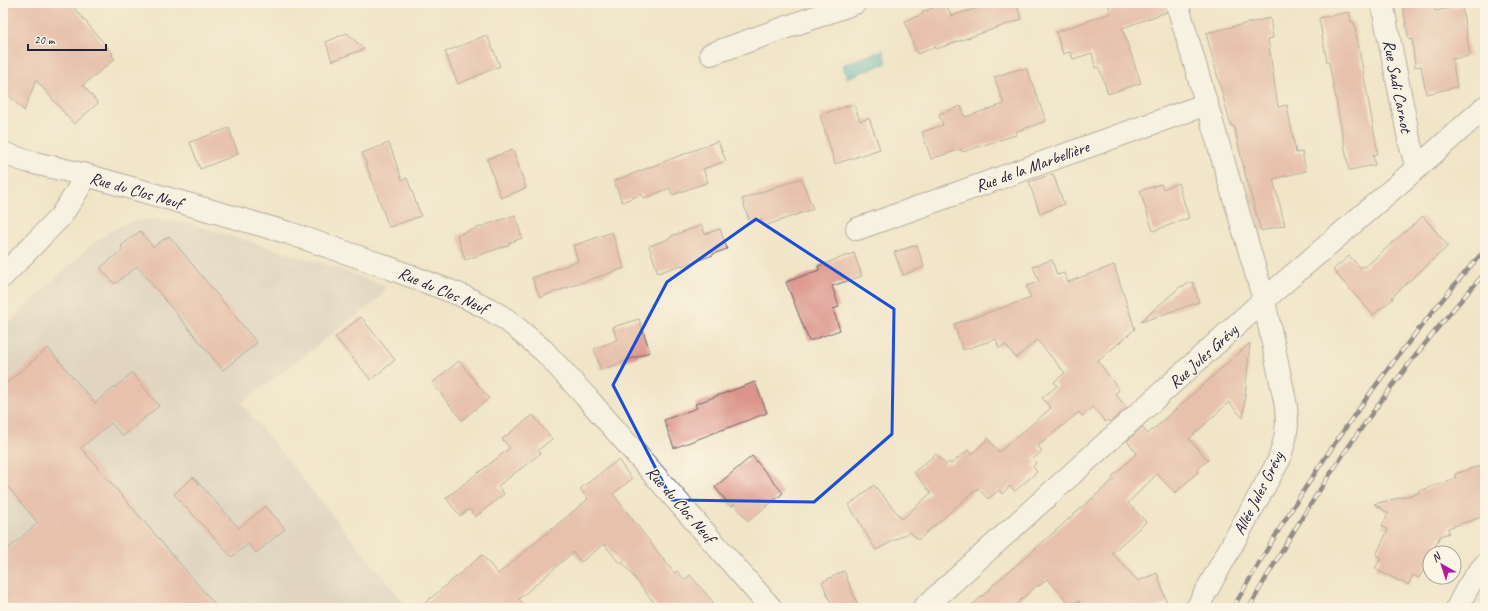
<svg xmlns="http://www.w3.org/2000/svg" width="1488" height="611" font-family="Caveat,sans-serif">
<style>
.industrial{fill:#cec2b9}
.water{fill:url(#water-waves);stroke:#346b7e}
.building{fill:#db948b}
.lines{fill:none;stroke-linecap:round;stroke-linejoin:round}
.minor-casing{stroke:#6a666c;stroke-width:24}
.tertiary-casing{stroke:#6a666c;stroke-width:24}
.minor{stroke:#fff;stroke-width:22}
.tertiary{stroke:#fff;stroke-width:22}
.rail-casing{stroke:#22223b;stroke-width:4.5}
.rail{stroke:#fcf5e5;stroke-width:3;stroke-dasharray:9;stroke-linecap:butt}
.marked{fill:none;stroke:#1d4ed8;stroke-width:3;stroke-linejoin:round}
.labels{text-anchor:middle;stroke-width:3;stroke-linejoin:round;paint-order:stroke}
.street-label{font-size:17px;fill:#22223b;stroke:#fcf5e5}
</style>
<defs>
<pattern id="water-waves" width="16" height="10" patternUnits="userSpaceOnUse"><rect width="16" height="10" fill="#46b4c0"/><path d="M0 5q4-4 8 0t8 0" fill="none" stroke="#3a929d"/></pattern>
</defs>
<rect width="100%" height="100%" fill="#fcf5e5"/>
<filter id="ink" filterUnits="userSpaceOnUse"><feTurbulence type="fractalNoise" baseFrequency=".025" numOctaves="2"/><feDisplacementMap in="SourceGraphic" scale="8" xChannelSelector="R" yChannelSelector="G"/><feConvolveMatrix kernelMatrix="1 2 1 2 8 2 1 2 1" color-interpolation-filters="sRGB"/></filter>
<filter id="wash" filterUnits="userSpaceOnUse"><feTurbulence type="fractalNoise" baseFrequency=".012" numOctaves="4" result="noise"/><feDisplacementMap in="SourceGraphic" scale="16" xChannelSelector="R" yChannelSelector="G"/><feGaussianBlur stdDeviation="0.9" result="paint"/><feColorMatrix in="noise" values="0 0 0 0 0 0 0 0 0 0 0 0 0 0 0 0 0 1.4 0 .05"/><feComposite in="paint" operator="in"/></filter>
<g filter="url(#wash)">
<rect width="100%" height="100%" fill="#f1e5c8"/>
<path class="industrial" d="M 155,219 L 181,221 L 331,266 L 386,286 L 379,299 L 241,403 L 408,608 L 3,608 L 3,328 L 88,248 L 112,230 L 131,222 Z"/>
<path class="water" d="M 883,50 L 887,63 L 847,78 L 842,65 Z"/>
<g id="blocks">
<path class="building" d="M 3,3 L 70,3 L 113,54 L 111,55 L 115,59 L 83,85 L 98,103 L 74,124 L 36,80 L 24,111 L 3,89 Z
M 946,3 L 951,16 L 994,3 L 1016,3 L 1022,19 L 936,49 L 936,47 L 917,54 L 905,21 L 923,14 L 922,12 Z
M 1108,3 L 1165,3 L 1167,12 L 1122,28 L 1141,83 L 1108,94 L 1099,67 L 1095,68 L 1092,53 L 1073,59 L 1070,52 L 1063,54 L 1056,32 L 1111,13 Z
M 1402,3 L 1434,3 L 1435,11 L 1462,6 L 1470,56 L 1452,59 L 1457,87 L 1426,94 L 1421,66 L 1415,67 L 1412,39 L 1409,40 Z
M 1349,12 L 1351,22 L 1354,22 L 1378,153 L 1373,155 L 1375,165 L 1349,170 L 1329,62 L 1327,62 L 1319,18 Z
M 1270,18 L 1273,38 L 1268,39 L 1278,107 L 1287,105 L 1296,153 L 1302,152 L 1306,171 L 1273,179 L 1285,225 L 1261,231 L 1245,174 L 1234,126 L 1231,126 L 1206,33 Z
M 347,33 L 364,49 L 332,61 L 326,42 Z
M 487,35 L 500,66 L 458,84 L 445,52 Z
M 1019,69 L 1027,69 L 1046,121 L 1015,132 L 1016,135 L 962,152 L 961,149 L 931,159 L 922,132 L 943,125 L 939,114 L 961,106 L 965,117 L 1004,104 L 994,77 Z
M 854,104 L 860,121 L 869,118 L 880,149 L 835,164 L 820,115 Z
M 229,128 L 238,154 L 200,169 L 190,142 Z
M 718,141 L 726,161 L 703,169 L 708,182 L 672,195 L 670,188 L 644,198 L 642,194 L 622,202 L 614,181 Z
M 389,143 L 402,180 L 407,178 L 421,216 L 389,227 L 362,153 Z
M 513,150 L 526,188 L 501,198 L 487,159 Z
M 1053,174 L 1064,204 L 1040,214 L 1029,182 Z
M 801,178 L 813,209 L 764,226 L 761,219 L 750,223 L 742,199 Z
M 1178,183 L 1189,218 L 1153,231 L 1140,191 L 1161,184 L 1163,189 Z
M 515,215 L 522,238 L 509,243 L 509,245 L 465,260 L 457,235 Z
M 1423,216 L 1448,246 L 1392,297 L 1393,299 L 1373,315 L 1333,270 L 1349,256 L 1361,268 L 1363,266 L 1365,267 Z
M 702,225 L 705,234 L 720,229 L 727,249 L 713,254 L 713,255 L 682,266 L 681,265 L 658,273 L 649,246 L 671,238 L 671,236 Z
M 140,231 L 153,247 L 169,236 L 257,343 L 223,370 L 137,266 L 115,284 L 100,268 L 123,250 L 121,246 Z
M 612,232 L 624,268 L 540,297 L 532,278 L 578,261 L 573,246 Z
M 917,245 L 924,267 L 903,275 L 894,252 Z
M 854,253 L 862,276 L 832,286 L 839,307 L 833,309 L 840,330 L 809,341 L 786,282 L 819,270 L 818,266 Z
M 1052,260 L 1057,275 L 1064,273 L 1068,282 L 1114,265 L 1135,329 L 1098,361 L 1119,390 L 1115,394 L 1127,408 L 1110,422 L 1108,420 L 1105,422 L 1093,407 L 1082,416 L 1079,412 L 1038,446 L 1042,451 L 1033,459 L 1036,463 L 1033,466 L 1037,472 L 1015,491 L 1010,486 L 1002,494 L 999,490 L 988,499 L 978,488 L 918,540 L 910,532 L 876,550 L 849,505 L 874,485 L 902,519 L 931,493 L 914,472 L 936,454 L 946,465 L 949,462 L 951,464 L 968,450 L 972,454 L 988,439 L 999,452 L 1051,408 L 1042,398 L 1057,386 L 1054,382 L 1065,373 L 1037,340 L 1016,358 L 1006,345 L 999,348 L 996,339 L 963,350 L 954,324 L 1031,298 L 1026,286 L 1039,282 L 1033,266 Z
M 1193,282 L 1199,302 L 1141,322 L 1141,321 L 1180,287 Z
M 361,317 L 395,360 L 371,380 L 335,337 Z
M 639,319 L 650,352 L 601,370 L 594,349 L 617,340 L 613,327 Z
M 1250,343 L 1243,418 L 1229,402 L 1189,439 L 1208,460 L 1197,470 L 1198,472 L 1175,493 L 1157,474 L 1128,503 L 1146,522 L 1112,553 L 1138,581 L 1157,573 L 1167,603 L 1155,608 L 1082,608 L 1079,601 L 1070,604 L 1047,579 L 1039,586 L 1037,585 L 1012,608 L 969,608 L 992,587 L 992,586 L 1027,556 L 1114,479 L 1112,477 L 1137,453 L 1127,441 L 1142,427 L 1148,434 Z
M 48,348 L 95,403 L 132,373 L 159,406 L 123,436 L 111,423 L 81,448 L 218,608 L 3,608 L 3,553 L 38,523 L 3,481 L 3,386 Z
M 459,361 L 489,398 L 462,420 L 432,383 Z
M 755,382 L 767,413 L 674,448 L 664,420 L 697,408 L 695,404 Z
M 533,415 L 552,439 L 538,450 L 541,453 L 498,486 L 504,494 L 475,517 L 469,509 L 460,516 L 446,498 L 510,448 L 502,439 Z
M 752,456 L 783,493 L 748,521 L 734,504 L 731,507 L 715,487 Z
M 618,460 L 632,479 L 613,494 L 674,573 L 677,571 L 685,580 L 690,575 L 718,608 L 658,608 L 622,562 L 620,564 L 604,544 L 581,562 L 573,552 L 519,599 L 526,608 L 419,608 L 482,555 L 498,574 L 588,499 L 580,489 Z
M 1485,464 L 1485,516 L 1448,528 L 1449,533 L 1440,536 L 1432,553 L 1430,553 L 1430,559 L 1419,578 L 1413,575 L 1408,585 L 1375,569 L 1381,558 L 1376,555 L 1388,530 L 1382,526 L 1388,513 L 1374,504 L 1419,493 L 1418,491 L 1456,479 L 1455,474 Z
M 193,477 L 239,528 L 266,506 L 285,529 L 256,553 L 248,544 L 232,557 L 174,494 Z
M 844,571 L 859,608 L 833,608 L 822,582 Z"/>
</g>
</g>
<g filter="url(#ink)">
<use href="#blocks" fill-opacity="0" stroke="#6a666c" stroke-width="1"/>
<g class="lines">
<defs>
<path id="minor" d="M 1177,3 L 1264,300 L 1286,406 L 1287,424 L 1285,439 L 1279,460 L 1197,608
M 1382,3 L 1410,144 L 1417,168
M 711,54 L 855,3
M 3,153 L 26,161 L 86,175
M 857,229 L 1207,104
M 1457,608 C 1465,592 1472,578 1485,565"/>
<path id="tertiary" d="M 3,276 L 60,217 L 73,198 L 86,175 L 289,233 L 379,264 L 463,296 L 489,309 L 507,320 L 544,351 L 588,399 L 771,608
M 924,608 L 1264,300 L 1417,168 L 1485,107"/>
</defs>
<use href="#minor" class="minor-casing"/>
<use href="#tertiary" class="tertiary-casing"/>
<use href="#minor" class="minor"/>
<use href="#tertiary" class="tertiary"/>
<defs>
<path id="rail" d="M 1233,608 C 1287,512 1347,420 1415,334 C 1438,305 1460,277 1485,250
M 1249,608 C 1315,489 1394,374 1485,273"/>
</defs>
<use href="#rail" class="rail-casing"/>
<use href="#rail" class="rail"/>
</g>
</g>
<path d="M0 0H1488V611H0ZM 756,219 L 894,309 L 892,434 L 814,502 L 672,500 L 613,385 L 667,282 Z" fill="#f1e5c8" fill-opacity=".55" fill-rule="evenodd"/>
<path class="marked" d="M 756,219 L 894,309 L 892,434 L 814,502 L 672,500 L 613,385 L 667,282 Z"/>
<g class="labels">
<g class="street-label">
<text transform="translate(1398 86) rotate(79)" y="6">Rue Sadi Carnot</text>
<text transform="translate(1032 166) rotate(-20)" y="6">Rue de la Marbellière</text>
<text transform="translate(136 190) rotate(16)" y="6">Rue du Clos Neuf</text>
<text transform="translate(443 290) rotate(23)" y="6">Rue du Clos Neuf</text>
<text transform="translate(1203 356) rotate(-42)" y="6">Rue Jules Grévy</text>
<text transform="translate(1258 493) rotate(-63)" y="6">Allée Jules Grévy</text>
<text transform="translate(681 504) rotate(49)" y="6">Rue du Clos Neuf</text>
</g>
</g>
<rect width="1488" height="611" fill="none" stroke="#fcf5e5" stroke-width="16"/>
<g transform="translate(1442 565) rotate(321)"><circle r="19" fill="#fcf5e5" stroke="#a5a1a1"/>
<path d="M0-3L7 15L0 10L-7 15Z" fill="#b5179e"/>
<text y="-6" font-size="11" font-weight="bold" text-anchor="middle" fill="#22223b">N</text>
</g>
<path d="M28 44v6h78v-6" fill="none" stroke="#22223b" stroke-width="2"/>
<text x="34" y="44" font-size="12" fill="#22223b" stroke="#fcf5e5" stroke-width="3" paint-order="stroke">20 m</text>
</svg>
